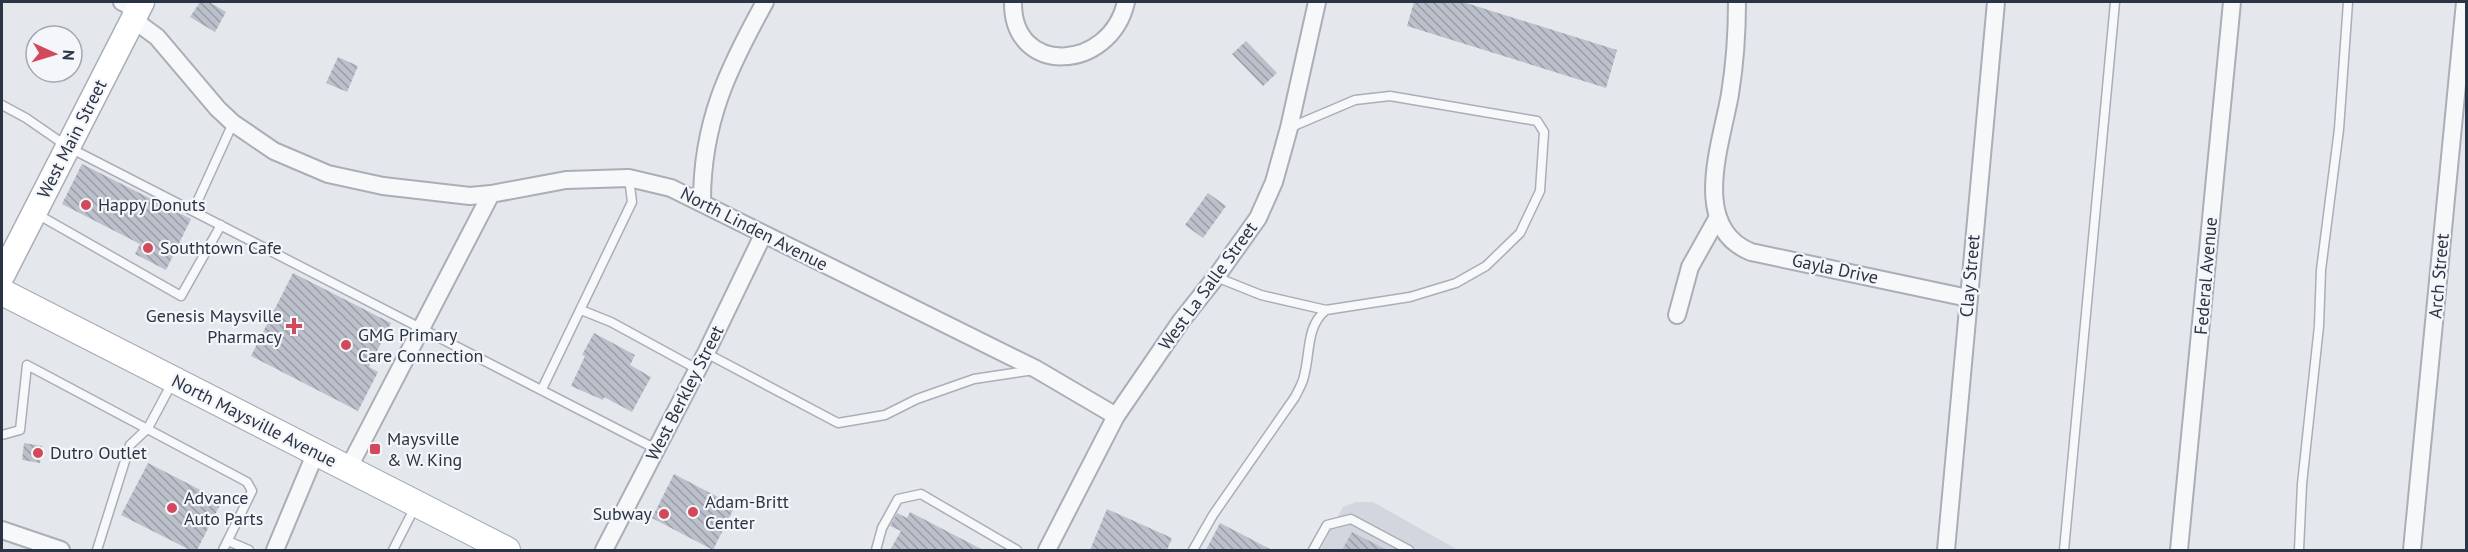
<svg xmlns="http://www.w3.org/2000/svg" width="2468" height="552" font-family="'PT Sans',sans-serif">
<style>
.built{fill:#d2d6de}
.building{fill:url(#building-back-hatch)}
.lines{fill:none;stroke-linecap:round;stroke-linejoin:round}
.lane-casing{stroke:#a9aeb7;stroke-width:11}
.street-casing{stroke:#a9aeb7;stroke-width:20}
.secondary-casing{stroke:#a9aeb7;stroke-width:27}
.primary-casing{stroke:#a3abb8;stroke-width:28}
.lane{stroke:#f7f8fa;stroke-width:8}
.street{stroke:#f7f8fa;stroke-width:16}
.secondary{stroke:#fff;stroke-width:24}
.primary{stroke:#fff;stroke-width:26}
.poi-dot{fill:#d1495b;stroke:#f4f6f9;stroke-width:2}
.labels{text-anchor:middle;stroke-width:4.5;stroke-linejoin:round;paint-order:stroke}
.street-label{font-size:18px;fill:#2b3445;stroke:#f4f6f9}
.poi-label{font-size:18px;fill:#2b3445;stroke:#f4f6f9;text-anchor:start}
</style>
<defs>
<pattern id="building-back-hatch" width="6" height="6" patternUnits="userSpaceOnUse" patternTransform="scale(1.5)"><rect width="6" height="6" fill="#bbc0ca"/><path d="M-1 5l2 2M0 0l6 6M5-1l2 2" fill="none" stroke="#989da6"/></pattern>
</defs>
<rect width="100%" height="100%" fill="#e4e7ec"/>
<path class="built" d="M 1356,502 L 1373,502 L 1458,550 L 1320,550 L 1343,507 Z"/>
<path class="building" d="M 200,2 L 209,2 L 226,12 L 215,32 L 190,17 Z
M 1414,2 L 1463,2 L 1617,50 L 1606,88 L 1407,26 Z
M 1246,41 L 1277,73 L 1263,86 L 1232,54 Z
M 338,57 L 358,66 L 347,92 L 326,83 Z
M 82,164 L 191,219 L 166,270 L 135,254 L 140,244 L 62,204 Z
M 1208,193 L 1226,206 L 1203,238 L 1185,225 Z
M 293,273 L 391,323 L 369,367 L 378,372 L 358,411 L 251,356 Z
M 594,333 L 635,355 L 630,365 L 651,377 L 632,412 L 604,397 L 603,400 L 571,386 L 585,356 L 582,355 Z
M 24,443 L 42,446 L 40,463 L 22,460 Z
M 148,463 L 222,501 L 197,550 L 190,550 L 121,515 Z
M 674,474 L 735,506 L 713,550 L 652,518 Z
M 1107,509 L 1172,538 L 1167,550 L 1090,550 Z
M 910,512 L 983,550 L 890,550 L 901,531 L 890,526 L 897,513 L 907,518 Z
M 1220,523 L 1272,550 L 1206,550 Z
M 1352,532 L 1387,550 L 1342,550 Z"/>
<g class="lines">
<defs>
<path id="lane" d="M 2,105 L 26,118 L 68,147 L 656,449
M 193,211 L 233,123
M 37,214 L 181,296 L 221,225
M 1216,277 L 1261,295 L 1326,310 L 1410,297 L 1456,283 L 1486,266 L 1520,233 L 1540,191 L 1544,132 L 1537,121 L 1390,96 L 1355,100 L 1289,128
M 581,310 L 611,322 L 697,369
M 706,353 L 838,423 L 885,415 L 917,399 L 974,379 L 1034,370
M 542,389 L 632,202 L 629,178
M 2,435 L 20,430 L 27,365 L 247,482 L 252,491 L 223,550
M 228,541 L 249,550
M 97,550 L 130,445 L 148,428 L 172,383
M 393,550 L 415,507
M 876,550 L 882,528 L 898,499 L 921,494 L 1017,550
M 1193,550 L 1213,515 L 1295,397 C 1298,391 1301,386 1303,380 C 1311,355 1305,327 1326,310
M 1313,550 L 1327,525 L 1351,519 L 1409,550
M 2064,550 L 2115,2
M 2299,550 L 2302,484 L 2319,326 L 2321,270 L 2339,129 L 2348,2"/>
<path id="street" d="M 122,2 L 127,4 L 142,26 L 157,37 L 218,109 L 233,123 L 274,151 L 328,174 L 383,186 L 470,196 L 491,194 L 566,180 L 629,178 L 671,188 L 1036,369 L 1116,416
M 1013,2 C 1012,77 1110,72 1126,2
M 1737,2 C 1737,33 1735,63 1730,94 C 1722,142 1689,227 1751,252 L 1968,298
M 702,201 C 702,122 728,69 765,2
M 1677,315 L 1690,267 L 1718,217
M 348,469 L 491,194
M 2,530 L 61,550
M 275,550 L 316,452
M 604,550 L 706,353 L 763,235
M 1047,550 L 1116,416 L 1181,321 L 1216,277 L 1258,218 L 1274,182 L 1289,128 L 1317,2
M 1946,550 L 1996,2
M 2179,550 L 2232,2
M 2412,550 L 2465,2"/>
<path id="secondary" d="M 2,276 L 142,2"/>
<path id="primary" d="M 2,292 L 507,550"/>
</defs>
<use href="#lane" class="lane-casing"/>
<use href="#street" class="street-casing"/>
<use href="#secondary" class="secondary-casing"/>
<use href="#primary" class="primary-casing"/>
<use href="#lane" class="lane"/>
<use href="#street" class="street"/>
<use href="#secondary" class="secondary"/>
<use href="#primary" class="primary"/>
</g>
<g class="poi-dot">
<circle cx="86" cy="205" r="6"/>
<circle cx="148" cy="248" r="6"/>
<path d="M291 317h6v6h6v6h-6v6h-6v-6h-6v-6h6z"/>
<circle cx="346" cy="345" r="6"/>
<rect x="369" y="443" width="12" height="12" rx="3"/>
<circle cx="38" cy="453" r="6"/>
<circle cx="172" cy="508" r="6"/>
<circle cx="693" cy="512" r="6"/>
<circle cx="664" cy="514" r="6"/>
</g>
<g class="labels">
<g class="street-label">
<text transform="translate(72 139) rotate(-63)" y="6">West Main Street</text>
<text transform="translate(754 229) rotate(27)" y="6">North Linden Avenue</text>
<text transform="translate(1835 269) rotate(12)" y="6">Gayla Drive</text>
<text transform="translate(1970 276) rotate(-85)" y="6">Clay Street</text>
<text transform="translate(2206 276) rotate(-85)" y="6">Federal Avenue</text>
<text transform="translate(2439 276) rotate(-85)" y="6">Arch Street</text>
<text transform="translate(1208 286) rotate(-54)" y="6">West La Salle Street</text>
<text transform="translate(685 393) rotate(-63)" y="6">West Berkley Street</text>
<text transform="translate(254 421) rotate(27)" y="6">North Maysville Avenue</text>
</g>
<g class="poi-label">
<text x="98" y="211">Happy Donuts</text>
<text x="160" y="254">Southtown Cafe</text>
<text x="282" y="322" text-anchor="end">Genesis Maysville<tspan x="282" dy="21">Pharmacy</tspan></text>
<text x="358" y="341">GMG Primary<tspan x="358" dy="21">Care Connection</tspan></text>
<text x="387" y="445">Maysville<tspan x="387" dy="21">&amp; W. King</tspan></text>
<text x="50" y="459">Dutro Outlet</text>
<text x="184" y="504">Advance<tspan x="184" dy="21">Auto Parts</tspan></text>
<text x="705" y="508">Adam-Britt<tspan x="705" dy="21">Center</tspan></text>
<text x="652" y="520" text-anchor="end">Subway</text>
</g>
</g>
<rect width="2468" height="552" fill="none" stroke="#2b3445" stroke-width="6"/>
<g transform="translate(54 54) rotate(94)"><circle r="28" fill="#f4f6f9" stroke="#a4a8b1" stroke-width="1.5"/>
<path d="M0-4.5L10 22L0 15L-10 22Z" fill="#d1495b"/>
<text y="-9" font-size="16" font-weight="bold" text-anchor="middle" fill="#2b3445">N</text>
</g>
</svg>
